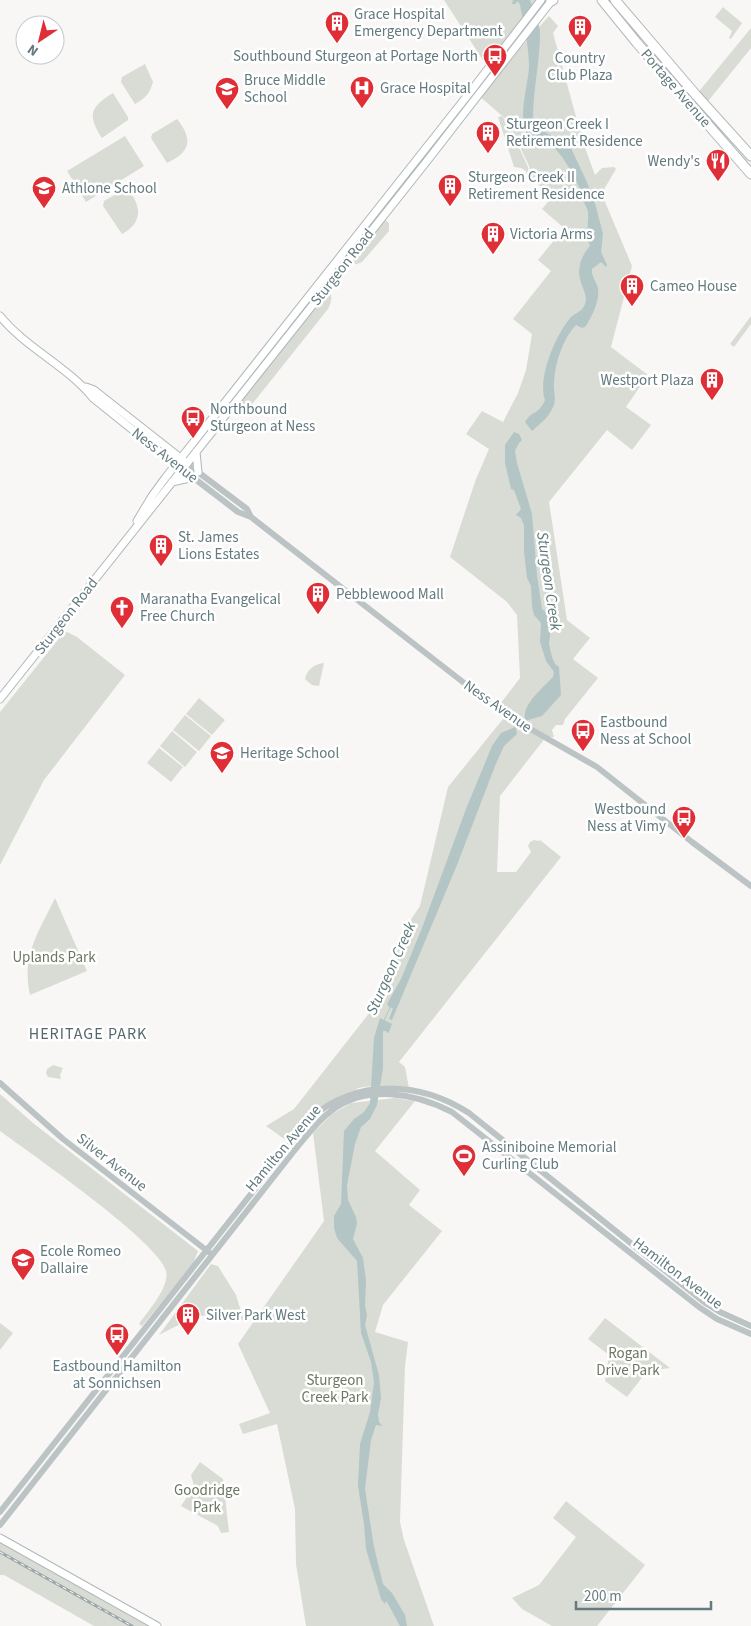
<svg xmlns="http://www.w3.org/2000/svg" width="751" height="1626" font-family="'Source Sans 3',sans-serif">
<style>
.green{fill:#d9dcd4}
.water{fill:#b3c5c5}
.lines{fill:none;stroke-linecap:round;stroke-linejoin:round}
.stream{stroke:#b3c5c5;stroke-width:1}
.secondary-casing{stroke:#aeb8ba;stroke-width:9}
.trunk-casing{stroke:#b2b8ba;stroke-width:11}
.tertiary{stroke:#bcc3c5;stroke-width:6}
.secondary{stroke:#fff;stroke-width:7}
.trunk{stroke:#fff;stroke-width:9}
.rail-casing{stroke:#9ca7aa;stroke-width:3}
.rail{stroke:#fff;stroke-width:1;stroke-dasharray:4;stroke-linecap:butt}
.labels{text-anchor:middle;stroke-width:5;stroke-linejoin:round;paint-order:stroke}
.poi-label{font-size:15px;fill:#637a7f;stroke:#fff;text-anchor:start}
.street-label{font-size:15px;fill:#637a7f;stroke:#fff}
.park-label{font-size:15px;fill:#6c7762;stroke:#fff}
.water-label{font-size:16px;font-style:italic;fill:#5e7a79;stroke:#fff}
.neighbourhood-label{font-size:16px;letter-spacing:1px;fill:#55676a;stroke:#fff}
</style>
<rect width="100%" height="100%" fill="#f8f7f5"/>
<path class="green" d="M 444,0 L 541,0 L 488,68 Z
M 723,7 L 742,23 L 731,39 L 729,38 L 732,31 L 715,17 Z
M 549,16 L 558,26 L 553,33 L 583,142 L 595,175 L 602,168 L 614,167 L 616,169 L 603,191 L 603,197 L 632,266 L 611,347 L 648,375 L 626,407 L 651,425 L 632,450 L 607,430 L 549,502 L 567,620 L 590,638 L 573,659 L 598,678 L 565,719 L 563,725 L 556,725 L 552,730 L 554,737 L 546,737 L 500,796 L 497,872 L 516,872 L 531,852 L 528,846 L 530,842 L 534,840 L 539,841 L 540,840 L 561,857 L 399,1062 L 405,1067 L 409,1088 C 391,1085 375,1085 358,1088 L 356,1090 C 326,1099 309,1118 289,1141 L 287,1141 L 266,1126 L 294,1109 L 374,1007 L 408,924 L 420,906 L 448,787 L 507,714 L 497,708 L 520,678 L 517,615 L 507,602 L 450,557 L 476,479 L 489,449 L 466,434 L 482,411 L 503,422 L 518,393 L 526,370 L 532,334 L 513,319 L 551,271 L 538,260 L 564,228 L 542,209 L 552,197 L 531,178 L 529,166 L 508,121 L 478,95 Z
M 751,28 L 751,48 L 705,105 L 696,95 Z
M 145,64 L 153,82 C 150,93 146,98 135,104 L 121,82 L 122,77 Z
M 113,93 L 128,117 L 128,120 L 102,138 C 87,115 90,107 113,93 Z
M 502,116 L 509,125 L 528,167 L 529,175 L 527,177 L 526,171 L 521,168 L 514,167 L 498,117 Z
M 177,119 C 193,139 191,152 167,163 L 151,138 L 152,134 Z
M 125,136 L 144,166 L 86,202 L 67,171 Z
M 420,156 L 427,161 L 382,217 L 389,223 L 389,231 L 362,262 L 357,264 L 346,262 L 327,287 C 333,294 332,301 328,309 L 249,408 L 244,412 L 227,413 L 222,419 L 216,414 Z
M 127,188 C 141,205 144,222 122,234 L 103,206 L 104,201 Z
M 751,316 L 751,324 L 734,347 L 730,344 Z
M 65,631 L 77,637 L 125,675 L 44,780 L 0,865 L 0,712 Z
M 324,663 L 319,686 L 312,685 L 305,679 C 307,669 315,664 324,663 Z
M 199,698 L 225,720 L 212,735 L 186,714 Z
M 185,715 L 211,736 L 199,751 L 173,730 Z
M 172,731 L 197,752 L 185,767 L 160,746 Z
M 159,748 L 183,767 L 171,782 L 147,763 Z
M 55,898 L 87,971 L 30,995 C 21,955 39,932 55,898 Z
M 53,1065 L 63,1068 L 60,1075 L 61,1079 L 48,1077 L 46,1073 L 47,1069 Z
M 0,1094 L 33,1123 L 198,1251 L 193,1264 L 142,1326 L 139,1324 C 148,1311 170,1287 166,1271 C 159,1242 30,1153 0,1131 Z
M 395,1098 L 415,1101 L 375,1151 L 420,1190 L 409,1205 L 442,1231 L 383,1305 L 375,1332 L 408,1342 L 405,1366 L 400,1522 L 404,1540 L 434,1626 L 306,1626 L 296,1564 L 295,1509 L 277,1424 L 243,1434 L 239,1424 L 270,1413 L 238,1344 L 324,1221 L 313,1133 L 332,1114 L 351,1103 Z
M 211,1264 L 218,1266 L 236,1295 L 244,1321 L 233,1314 L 196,1316 L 159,1335 Z
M 605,1318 L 670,1368 L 647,1371 L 627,1397 L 605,1381 L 609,1355 L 588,1339 Z
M 0,1323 L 13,1333 L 0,1350 Z
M 200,1462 L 223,1479 L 229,1532 L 221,1533 L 218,1526 L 181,1506 L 194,1486 L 191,1475 Z
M 566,1501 L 645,1565 L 597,1626 L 552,1626 L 522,1609 L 512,1598 L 539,1585 L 576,1537 L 553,1518 Z
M 0,1538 L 157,1626 L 94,1626 L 4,1575 L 0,1575 Z"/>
<path class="water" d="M 513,0 L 530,0 C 533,10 540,23 540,33 C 540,61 533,90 533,118 C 540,132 554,138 568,142 L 586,180 L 595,203 L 603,234 L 601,252 L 607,265 L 606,267 L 601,262 L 592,269 C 591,276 596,281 598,288 C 600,300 592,317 585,327 L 582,328 L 576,325 C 562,340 555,363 554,383 C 553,391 557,399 553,407 C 549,417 540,424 532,431 L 525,422 C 532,410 539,415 545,400 C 537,378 556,334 571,317 C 574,314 580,312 583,308 C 590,297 582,289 580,279 C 577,267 582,255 590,246 C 585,235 589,224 588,212 C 587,206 582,201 580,194 C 579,192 580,189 579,187 C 575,176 560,151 551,145 L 545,148 C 540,145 535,143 531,140 C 515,123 528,88 529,67 C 529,46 524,26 520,5 L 518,1 L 515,4 L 512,4 Z
M 514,432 L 519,434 L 522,440 L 519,443 L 515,451 L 517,463 L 532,514 L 537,575 L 542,609 L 548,613 L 551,627 L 549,644 L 552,657 L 555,664 L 559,667 L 561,695 L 542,716 L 528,720 L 516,729 L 517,734 L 504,746 L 495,766 L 457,865 L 392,1020 L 389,1019 L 393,1008 L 389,1007 L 387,1004 L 401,979 L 422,928 L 466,809 L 492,746 L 501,733 L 513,728 L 525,719 C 522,704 544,687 553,677 L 554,672 L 546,661 L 540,642 L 541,623 L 534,615 L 532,607 L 531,586 L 527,578 L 524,552 L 524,525 L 521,518 L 516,515 L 521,509 L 514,490 L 511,489 L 505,463 L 505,445 Z
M 380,1018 L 392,1024 L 389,1032 L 387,1033 L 386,1031 L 383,1031 L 383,1068 L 377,1105 L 370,1119 L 361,1127 L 355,1144 L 347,1185 L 348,1200 L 356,1217 L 357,1224 L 353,1239 L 363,1258 L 366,1280 L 365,1306 L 367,1315 L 365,1325 L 379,1375 L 381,1398 L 378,1414 L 379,1422 L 382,1426 L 376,1425 L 371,1440 L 365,1489 L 374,1547 L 383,1584 L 392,1593 L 405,1615 L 407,1626 L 400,1626 L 387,1602 L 386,1601 L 385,1604 L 381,1599 L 366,1549 L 364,1524 L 358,1486 L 360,1444 L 370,1412 L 374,1382 L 371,1362 L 361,1333 L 357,1261 L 337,1238 L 334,1228 L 334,1216 L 341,1204 L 344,1131 L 354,1119 L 364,1112 L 370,1103 L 374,1038 Z"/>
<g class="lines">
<path class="stream" d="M 384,1020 L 391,1006"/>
<defs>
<path id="secondary" d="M 0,316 C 26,348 67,366 93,398 L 179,467
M 86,387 L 94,390 L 183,460
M 196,452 L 198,472
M 172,482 L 194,477
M 137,521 L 152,496 L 166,477 L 471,91 L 541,0
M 0,699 L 427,161 L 552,0
M 0,1538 L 157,1626"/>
<path id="trunk" d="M 602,0 L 637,43 L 751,174
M 615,0 L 696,95 L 751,156
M 551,1 L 553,0"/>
</defs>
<use href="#secondary" class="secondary-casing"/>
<use href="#trunk" class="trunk-casing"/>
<path class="tertiary" d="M 186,463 L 247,509 L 251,517 L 486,700 L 534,731 L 597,767 L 692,842 L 751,886
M 182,469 L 238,512 L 251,517
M 0,1083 L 63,1139 L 210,1253
M 0,1512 L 311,1118 C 357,1078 419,1081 469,1113 L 704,1302 L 720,1312 L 751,1326
M 0,1525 L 294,1151 C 306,1137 316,1122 331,1111 C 366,1084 415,1093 452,1112 L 699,1307 L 717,1319 L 751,1334"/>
<use href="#secondary" class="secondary"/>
<use href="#trunk" class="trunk"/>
<defs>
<path id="rail" d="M 0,1552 L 132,1626"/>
</defs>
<use href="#rail" class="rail-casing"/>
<use href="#rail" class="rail"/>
</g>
<defs>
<symbol id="building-pin" viewBox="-11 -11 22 30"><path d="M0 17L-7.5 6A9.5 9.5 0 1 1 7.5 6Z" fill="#df2e36" stroke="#fff"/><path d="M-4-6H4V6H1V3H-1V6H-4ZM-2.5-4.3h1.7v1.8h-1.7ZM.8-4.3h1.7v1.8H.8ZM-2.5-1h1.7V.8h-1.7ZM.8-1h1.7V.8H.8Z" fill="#fff"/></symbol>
<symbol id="bus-pin" viewBox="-11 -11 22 30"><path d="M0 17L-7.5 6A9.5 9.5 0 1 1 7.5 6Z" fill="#df2e36" stroke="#fff"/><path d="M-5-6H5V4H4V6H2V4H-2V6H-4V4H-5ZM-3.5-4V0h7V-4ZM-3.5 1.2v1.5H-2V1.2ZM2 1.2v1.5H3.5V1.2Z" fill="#fff"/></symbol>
<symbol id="hospital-pin" viewBox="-11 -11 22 30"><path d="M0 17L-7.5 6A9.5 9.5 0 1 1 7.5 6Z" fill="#df2e36" stroke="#fff"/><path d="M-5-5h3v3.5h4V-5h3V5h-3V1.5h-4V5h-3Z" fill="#fff"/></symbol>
<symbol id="school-pin" viewBox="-11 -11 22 30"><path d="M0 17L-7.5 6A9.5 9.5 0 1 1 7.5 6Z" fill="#df2e36" stroke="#fff"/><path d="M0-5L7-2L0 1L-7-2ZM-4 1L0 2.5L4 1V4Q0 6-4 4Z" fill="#fff"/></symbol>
<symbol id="restaurant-pin" viewBox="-11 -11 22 30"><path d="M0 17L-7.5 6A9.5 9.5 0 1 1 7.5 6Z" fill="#df2e36" stroke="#fff"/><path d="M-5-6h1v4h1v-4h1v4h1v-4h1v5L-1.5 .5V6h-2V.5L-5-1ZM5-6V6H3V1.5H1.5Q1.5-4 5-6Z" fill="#fff"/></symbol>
<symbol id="church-pin" viewBox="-11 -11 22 30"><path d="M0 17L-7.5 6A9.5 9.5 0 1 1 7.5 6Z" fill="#df2e36" stroke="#fff"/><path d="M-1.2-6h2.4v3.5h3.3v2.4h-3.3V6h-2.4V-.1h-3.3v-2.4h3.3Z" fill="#fff"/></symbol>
<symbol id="stadium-pin" viewBox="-11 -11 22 30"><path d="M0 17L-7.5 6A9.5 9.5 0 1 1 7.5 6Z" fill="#df2e36" stroke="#fff"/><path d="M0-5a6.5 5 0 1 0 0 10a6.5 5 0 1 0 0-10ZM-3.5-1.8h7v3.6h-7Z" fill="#fff"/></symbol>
</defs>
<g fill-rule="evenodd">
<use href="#building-pin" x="323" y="9" width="28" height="38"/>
<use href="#building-pin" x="566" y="13" width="28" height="38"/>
<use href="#bus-pin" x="481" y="42" width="28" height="38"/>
<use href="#hospital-pin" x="348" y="74" width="28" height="38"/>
<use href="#school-pin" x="213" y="75" width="28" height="38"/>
<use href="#building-pin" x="474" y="119" width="28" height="38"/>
<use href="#restaurant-pin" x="704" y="147" width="28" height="38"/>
<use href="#building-pin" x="436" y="172" width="28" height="38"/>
<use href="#school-pin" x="30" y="174" width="28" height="38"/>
<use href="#building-pin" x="479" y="220" width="28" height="38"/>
<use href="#building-pin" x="618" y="272" width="28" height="38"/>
<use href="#building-pin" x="698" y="366" width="28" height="38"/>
<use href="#bus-pin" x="179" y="404" width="28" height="38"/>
<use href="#building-pin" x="147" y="532" width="28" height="38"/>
<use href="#building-pin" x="304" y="580" width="28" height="38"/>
<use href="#church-pin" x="108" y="594" width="28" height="38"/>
<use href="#bus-pin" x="569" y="717" width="28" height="38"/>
<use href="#school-pin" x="208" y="739" width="28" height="38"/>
<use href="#bus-pin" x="670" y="804" width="28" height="38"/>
<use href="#stadium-pin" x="450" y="1142" width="28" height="38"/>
<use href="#school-pin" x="9" y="1246" width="28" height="38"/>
<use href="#building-pin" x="174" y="1301" width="28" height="38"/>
<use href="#bus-pin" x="103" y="1321" width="28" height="38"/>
</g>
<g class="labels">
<g class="poi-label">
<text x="354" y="19">Grace Hospital<tspan x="354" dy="17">Emergency Department</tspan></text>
<text x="478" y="61" text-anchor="end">Southbound Sturgeon at Portage North</text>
<text x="580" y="63" text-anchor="middle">Country<tspan x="580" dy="17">Club Plaza</tspan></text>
<text x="244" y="85">Bruce Middle<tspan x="244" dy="17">School</tspan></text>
<text x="380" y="93">Grace Hospital</text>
<text x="506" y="129">Sturgeon Creek I<tspan x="506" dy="17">Retirement Residence</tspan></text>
<text x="700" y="166" text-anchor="end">Wendy's</text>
<text x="468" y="182">Sturgeon Creek II<tspan x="468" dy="17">Retirement Residence</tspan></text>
<text x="62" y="193">Athlone School</text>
<text x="510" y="239">Victoria Arms</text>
<text x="650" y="291">Cameo House</text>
<text x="694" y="385" text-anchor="end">Westport Plaza</text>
<text x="210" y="414">Northbound<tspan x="210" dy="17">Sturgeon at Ness</tspan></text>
<text x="178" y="542">St. James<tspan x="178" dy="17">Lions Estates</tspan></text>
<text x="336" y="599">Pebblewood Mall</text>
<text x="140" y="604">Maranatha Evangelical<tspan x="140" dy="17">Free Church</tspan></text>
<text x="600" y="727">Eastbound<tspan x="600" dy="17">Ness at School</tspan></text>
<text x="240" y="758">Heritage School</text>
<text x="666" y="814" text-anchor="end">Westbound<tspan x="666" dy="17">Ness at Vimy</tspan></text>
<text x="482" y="1152">Assiniboine Memorial<tspan x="482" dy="17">Curling Club</tspan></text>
<text x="40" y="1256">Ecole Romeo<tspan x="40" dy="17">Dallaire</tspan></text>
<text x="206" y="1320">Silver Park West</text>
<text x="117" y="1371" text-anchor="middle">Eastbound Hamilton<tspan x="117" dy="17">at Sonnichsen</tspan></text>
</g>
<g class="street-label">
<text transform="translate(676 88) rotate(49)" y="5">Portage Avenue</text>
<text transform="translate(342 267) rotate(-52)" y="5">Sturgeon Road</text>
<text transform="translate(165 455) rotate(38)" y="5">Ness Avenue</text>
<text transform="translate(66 616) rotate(-52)" y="5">Sturgeon Road</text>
<text transform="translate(498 706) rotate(35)" y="5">Ness Avenue</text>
<text transform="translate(283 1148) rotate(-50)" y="5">Hamilton Avenue</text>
<text transform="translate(112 1162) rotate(38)" y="5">Silver Avenue</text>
<text transform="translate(678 1273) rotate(37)" y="5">Hamilton Avenue</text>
</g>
<g class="park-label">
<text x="54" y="962">Uplands Park</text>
<text x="628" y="1358">Rogan<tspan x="628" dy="17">Drive Park</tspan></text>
<text x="335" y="1385">Sturgeon<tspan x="335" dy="17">Creek Park</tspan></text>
<text x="207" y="1495">Goodridge<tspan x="207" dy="17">Park</tspan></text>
</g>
<g class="water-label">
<text transform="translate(550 581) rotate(82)" y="6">Sturgeon Creek</text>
<text transform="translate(390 968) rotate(-66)" y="6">Sturgeon Creek</text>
</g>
<g class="neighbourhood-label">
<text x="88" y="1039">HERITAGE PARK</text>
</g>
</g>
<g transform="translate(40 40) rotate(215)"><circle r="24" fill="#ffffff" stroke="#c1cacc"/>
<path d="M0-4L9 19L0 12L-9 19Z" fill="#df2e36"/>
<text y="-8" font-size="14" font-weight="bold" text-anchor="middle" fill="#637a7f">N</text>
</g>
<path d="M576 1601v8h135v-8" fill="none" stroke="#637a7f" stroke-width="2.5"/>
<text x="584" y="1601" font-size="15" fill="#637a7f" stroke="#ffffff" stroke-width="4" paint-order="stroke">200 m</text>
</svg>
